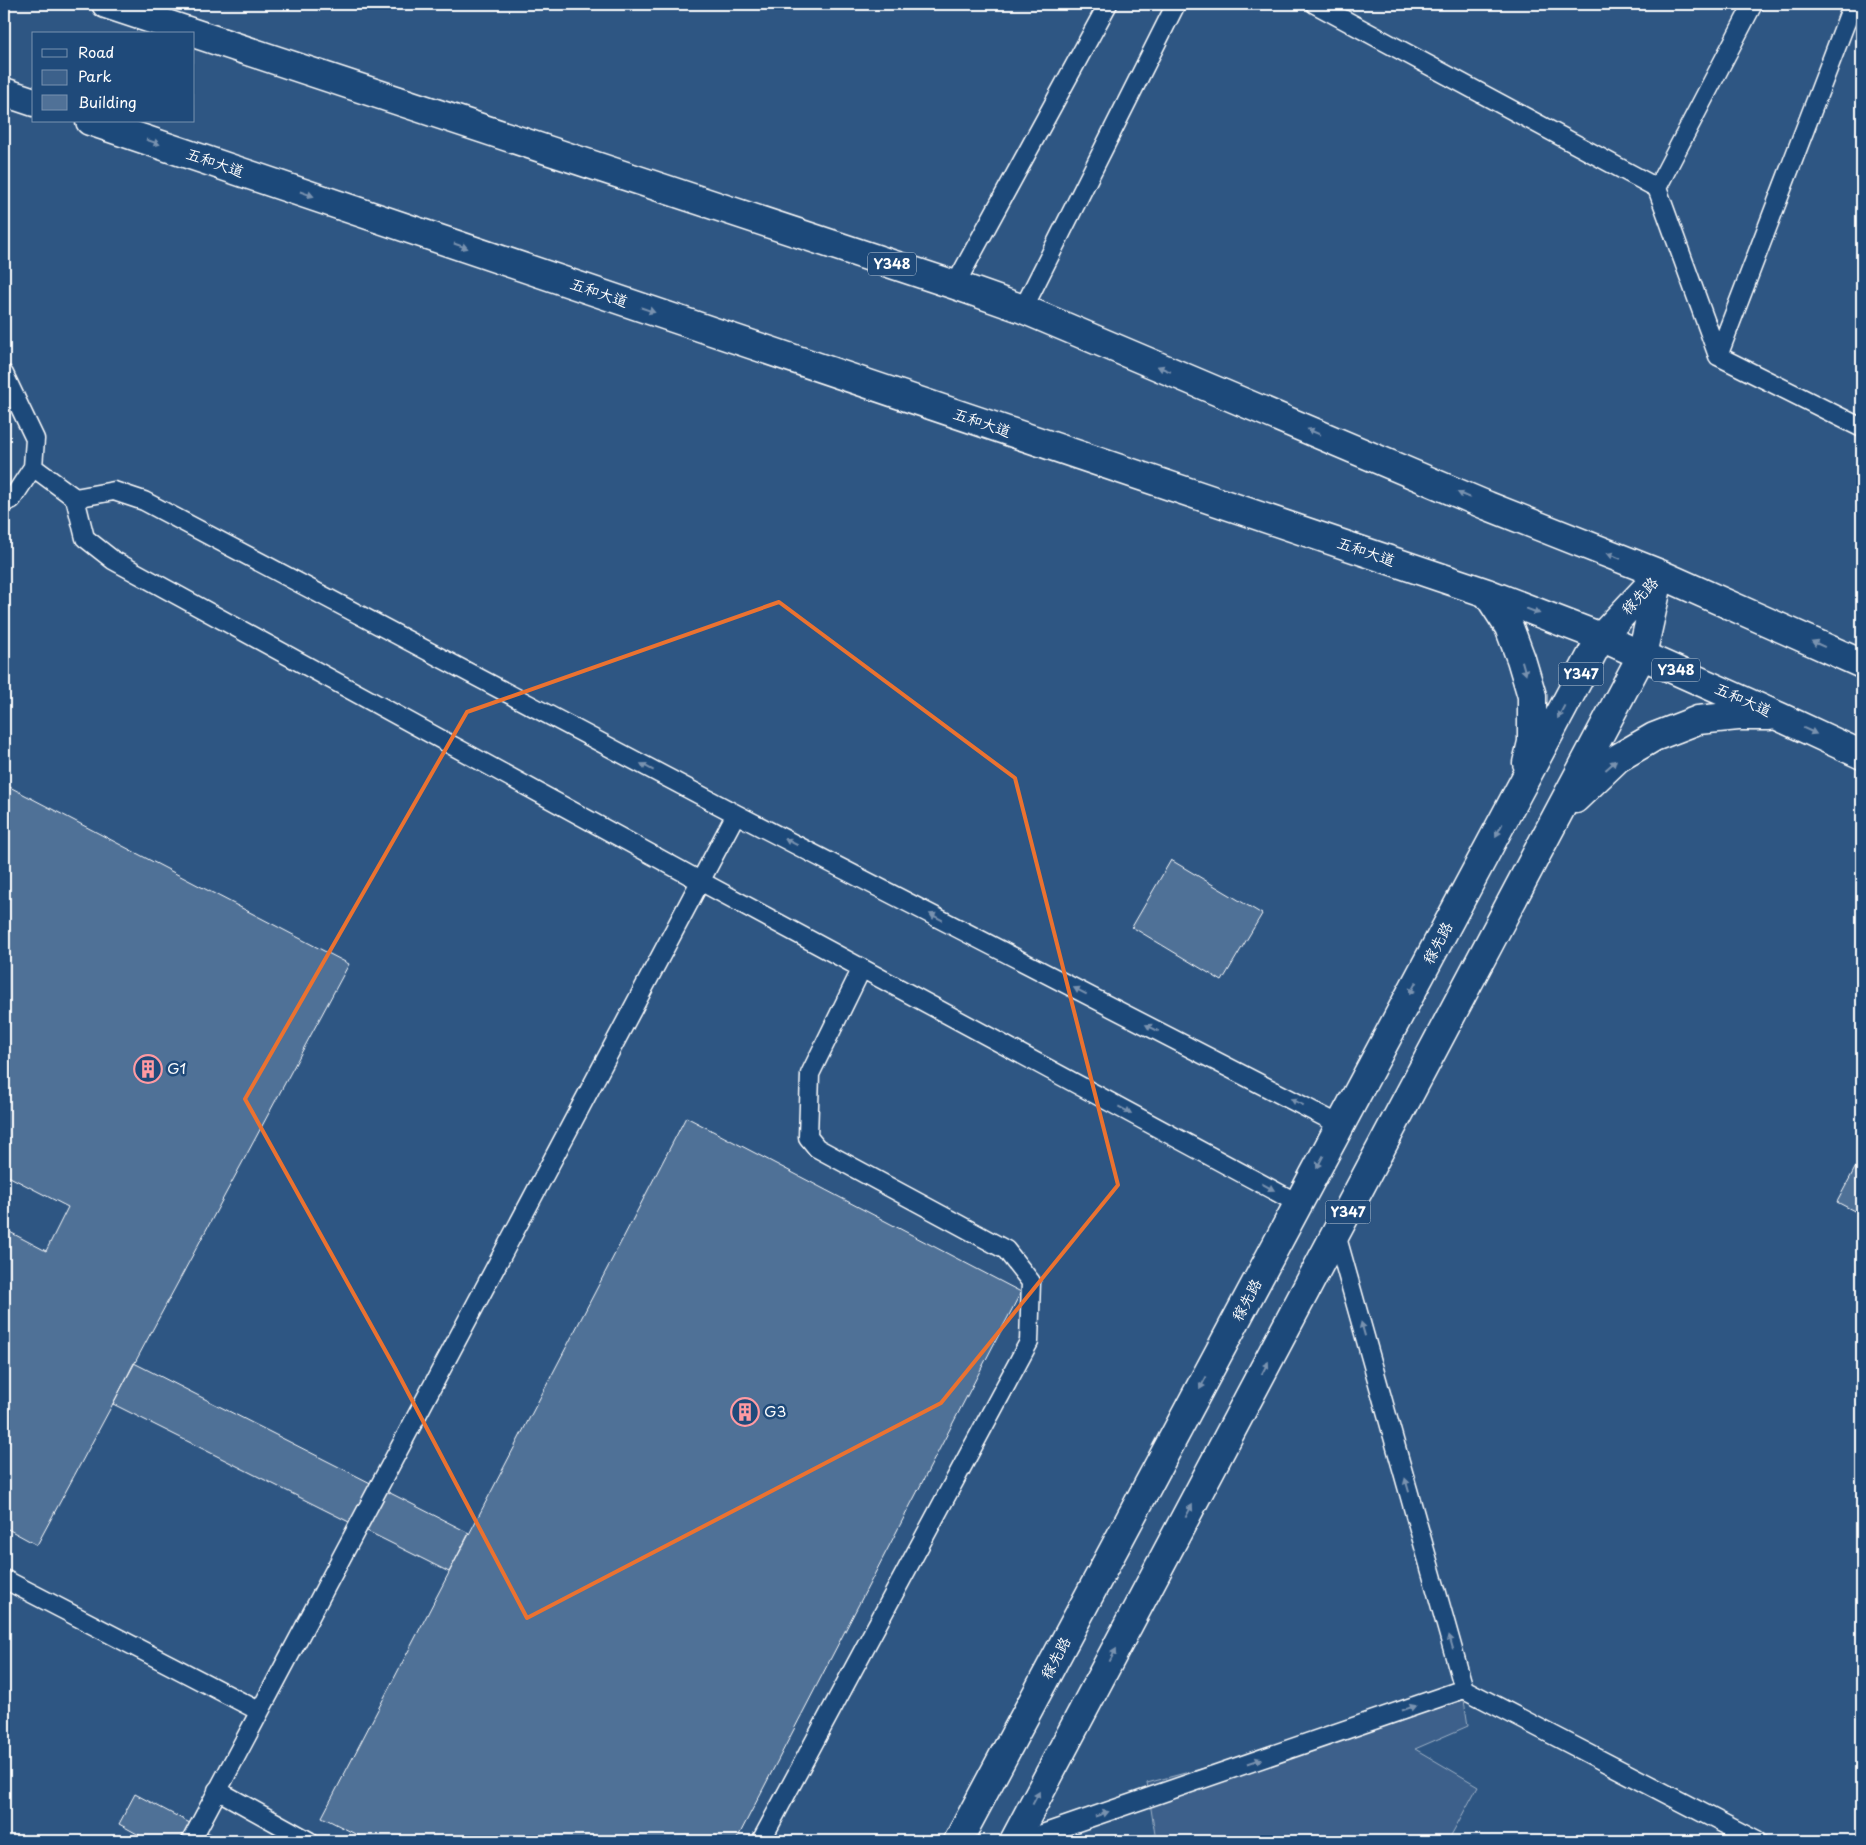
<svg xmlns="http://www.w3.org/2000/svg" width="1866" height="1845" font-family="'Playpen Sans','LXGW WenKai TC',sans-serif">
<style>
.built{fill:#2e5683;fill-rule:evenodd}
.green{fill:#3c618b;stroke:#9eb0c5}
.building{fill:#507197;stroke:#fff}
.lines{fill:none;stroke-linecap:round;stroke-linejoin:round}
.service-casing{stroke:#fff;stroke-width:21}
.primary-casing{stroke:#fff;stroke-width:31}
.service{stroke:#1f4a7a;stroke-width:18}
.primary{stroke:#1f4a7a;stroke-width:28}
.oneway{fill:#7992af}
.marked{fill:none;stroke:#eb7230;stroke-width:4;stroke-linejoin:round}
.labels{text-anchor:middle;stroke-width:5;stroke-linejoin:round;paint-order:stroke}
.shield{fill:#1f4a7a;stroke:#bcc9d7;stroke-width:1}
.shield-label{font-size:14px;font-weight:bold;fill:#fff}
.street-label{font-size:15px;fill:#fff;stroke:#1f4a7a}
.poi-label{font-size:15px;fill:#fff;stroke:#1f4a7a;text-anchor:start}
</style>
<rect width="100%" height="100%" fill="#1f4a7a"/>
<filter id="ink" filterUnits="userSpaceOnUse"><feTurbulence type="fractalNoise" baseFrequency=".02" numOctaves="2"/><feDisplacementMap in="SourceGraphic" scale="10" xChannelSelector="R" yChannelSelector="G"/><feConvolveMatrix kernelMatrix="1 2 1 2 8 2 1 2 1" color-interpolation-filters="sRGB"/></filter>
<g filter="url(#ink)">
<path class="built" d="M 4,4 L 1862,4 L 1862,1841 L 4,1841 ZM 34,34 L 194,34 L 194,121 L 34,121 Z"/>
<path class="green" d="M 1464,1700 L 1468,1726 L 1415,1749 L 1478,1786 L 1448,1841 L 1156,1841 L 1147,1783 Z"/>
<path class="building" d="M 4,784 L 349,964 L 37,1545 L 4,1527 L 4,1229 L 46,1251 L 68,1207 L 4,1174 Z
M 1171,860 L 1262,914 L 1222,981 L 1132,927 Z
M 686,1117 L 1021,1292 L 736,1841 L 369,1841 L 322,1817 Z
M 1862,1155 L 1862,1215 L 1837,1202 Z
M 134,1363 L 469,1533 L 449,1572 L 113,1404 Z
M 135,1794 L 224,1841 L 150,1841 L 119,1824 Z"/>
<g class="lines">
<defs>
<path id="service" d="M 1315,4 L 1657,188 L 1718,356 L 1862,428
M 1657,188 L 1753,4
M 955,285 L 1108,4
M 1023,309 L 1176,4
M 1718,356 L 1849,14 L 1855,4
M 4,374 L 35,439 L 33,467 L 12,499 L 4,503
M 33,467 L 75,498
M 1299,1204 L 700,881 L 113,560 L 85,538 L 75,498 L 114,491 L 144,501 L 736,814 L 1340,1125
M 1336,1234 L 1464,1689
M 4,1579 L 259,1711
M 217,1790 L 309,1841
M 191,1841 L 736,814
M 761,1841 L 1029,1342 L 1031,1282 L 1006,1250 L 817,1148 L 808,1137 L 810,1074 L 862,968
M 1022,1841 L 1464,1689 L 1757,1841"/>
<path id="primary" d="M 106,4 L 955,285 L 1023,309 L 1488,506 L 1660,574 L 1862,664
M 4,92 L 34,102
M 90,121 L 1487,593 L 1601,637 L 1780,717 L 1862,755
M 1487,593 L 1509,627 L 1521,659 L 1532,696 L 1532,742 L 1527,763
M 1575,799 L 1618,758 L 1654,737 L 1698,720 L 1738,716 L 1769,716
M 958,1841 L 1601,637 L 1660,574
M 1014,1841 L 1642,655 L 1660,574"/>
</defs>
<use href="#service" class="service-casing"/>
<use href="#primary" class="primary-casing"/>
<use href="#service" class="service"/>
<use href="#primary" class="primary"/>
</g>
<defs><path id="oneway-solid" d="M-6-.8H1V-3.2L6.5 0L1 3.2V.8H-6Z" transform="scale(1.25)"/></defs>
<g class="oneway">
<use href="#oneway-solid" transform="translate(153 142) rotate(19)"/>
<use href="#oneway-solid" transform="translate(307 194) rotate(19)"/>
<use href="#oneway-solid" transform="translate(461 246) rotate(19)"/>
<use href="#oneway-solid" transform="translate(648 310) rotate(19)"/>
<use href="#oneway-solid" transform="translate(1164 369) rotate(-157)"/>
<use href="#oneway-solid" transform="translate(1314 432) rotate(-157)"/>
<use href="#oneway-solid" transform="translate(1464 495) rotate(-157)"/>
<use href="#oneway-solid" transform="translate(1614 556) rotate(-158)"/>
<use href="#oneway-solid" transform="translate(1533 611) rotate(21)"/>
<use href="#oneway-solid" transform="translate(1818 644) rotate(-156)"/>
<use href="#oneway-solid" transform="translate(1524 668) rotate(74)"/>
<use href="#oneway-solid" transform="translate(1561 712) rotate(118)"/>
<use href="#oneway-solid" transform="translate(1810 731) rotate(25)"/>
<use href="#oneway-solid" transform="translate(1611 765) rotate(-42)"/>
<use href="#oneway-solid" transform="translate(647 767) rotate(-152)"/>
<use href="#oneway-solid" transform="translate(1499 830) rotate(118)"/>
<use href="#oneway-solid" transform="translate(791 842) rotate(-153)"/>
<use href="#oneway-solid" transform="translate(936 917) rotate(-153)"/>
<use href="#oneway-solid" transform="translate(1413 988) rotate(118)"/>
<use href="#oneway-solid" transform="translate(1080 991) rotate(-153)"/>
<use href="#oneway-solid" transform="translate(1152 1028) rotate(-153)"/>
<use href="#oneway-solid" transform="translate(1297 1102) rotate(-153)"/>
<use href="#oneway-solid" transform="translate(1125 1110) rotate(28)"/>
<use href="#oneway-solid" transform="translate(1320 1162) rotate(118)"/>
<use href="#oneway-solid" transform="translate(1268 1187) rotate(28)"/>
<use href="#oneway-solid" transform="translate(1363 1329) rotate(-106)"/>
<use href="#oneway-solid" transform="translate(1265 1368) rotate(-62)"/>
<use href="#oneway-solid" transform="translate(1203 1383) rotate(118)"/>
<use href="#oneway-solid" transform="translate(1407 1485) rotate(-106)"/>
<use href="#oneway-solid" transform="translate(1189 1511) rotate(-62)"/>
<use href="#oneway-solid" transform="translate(1451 1642) rotate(-106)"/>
<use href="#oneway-solid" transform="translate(1113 1655) rotate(-62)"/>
<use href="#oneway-solid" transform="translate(1409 1708) rotate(-19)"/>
<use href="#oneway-solid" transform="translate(1255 1761) rotate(-19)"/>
<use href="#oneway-solid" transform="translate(1036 1798) rotate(-62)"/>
<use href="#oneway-solid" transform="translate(1102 1814) rotate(-19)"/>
</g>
</g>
<path class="marked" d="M 779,602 L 1015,778 L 1118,1185 L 941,1403 L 527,1618 L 395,1368 L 245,1099 L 467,712 Z"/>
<defs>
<symbol id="building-ring" viewBox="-11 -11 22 22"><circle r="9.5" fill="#1f4a7a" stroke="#ff9aa2" stroke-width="1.5"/><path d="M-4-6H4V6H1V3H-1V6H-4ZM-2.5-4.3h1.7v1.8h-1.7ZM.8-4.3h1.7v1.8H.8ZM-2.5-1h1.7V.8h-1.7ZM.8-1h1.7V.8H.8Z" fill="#ff9aa2"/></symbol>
</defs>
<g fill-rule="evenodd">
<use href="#building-ring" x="132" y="1053" width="32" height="32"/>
<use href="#building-ring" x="729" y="1396" width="32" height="32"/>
</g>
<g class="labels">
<g class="shield">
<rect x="868" y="252.5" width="48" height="23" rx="4"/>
<rect x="1652" y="658.5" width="48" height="23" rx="4"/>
<rect x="1558.5" y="662.5" width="45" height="23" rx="4"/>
<rect x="1325.5" y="1200.5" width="45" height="23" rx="4"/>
</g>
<g class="shield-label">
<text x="892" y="269">Y348</text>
<text x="1676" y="675">Y348</text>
<text x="1581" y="679">Y347</text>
<text x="1348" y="1217">Y347</text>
</g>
<g class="street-label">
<text transform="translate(215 163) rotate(19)" y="5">五和大道</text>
<text transform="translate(599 293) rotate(19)" y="5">五和大道</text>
<text transform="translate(982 423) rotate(19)" y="5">五和大道</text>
<text transform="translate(1366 552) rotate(19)" y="5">五和大道</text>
<text transform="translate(1640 596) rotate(-46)" y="5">稼先路</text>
<text transform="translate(1743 700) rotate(24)" y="5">五和大道</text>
<text transform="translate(1438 943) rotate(-62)" y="5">稼先路</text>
<text transform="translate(1247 1300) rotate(-62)" y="5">稼先路</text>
<text transform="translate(1056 1658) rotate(-62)" y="5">稼先路</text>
</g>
<g class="poi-label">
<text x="167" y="1074">G1</text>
<text x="764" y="1417">G3</text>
</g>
</g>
<rect width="1866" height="1845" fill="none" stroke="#1f4a7a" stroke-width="20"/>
<rect x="10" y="10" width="1846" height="1825" fill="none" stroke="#fff" stroke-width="2" filter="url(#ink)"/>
<rect x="32" y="32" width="162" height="90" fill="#1f4a7a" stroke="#7992af"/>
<rect x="42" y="49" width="25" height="8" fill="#1f4a7a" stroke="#7992af"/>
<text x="78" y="58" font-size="15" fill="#ffffff">Road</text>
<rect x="42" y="70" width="25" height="15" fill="#3c618b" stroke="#7992af"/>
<text x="78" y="82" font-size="15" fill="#ffffff">Park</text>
<rect x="42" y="95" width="25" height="15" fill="#507197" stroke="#7992af"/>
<text x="78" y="108" font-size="15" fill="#ffffff">Building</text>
</svg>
